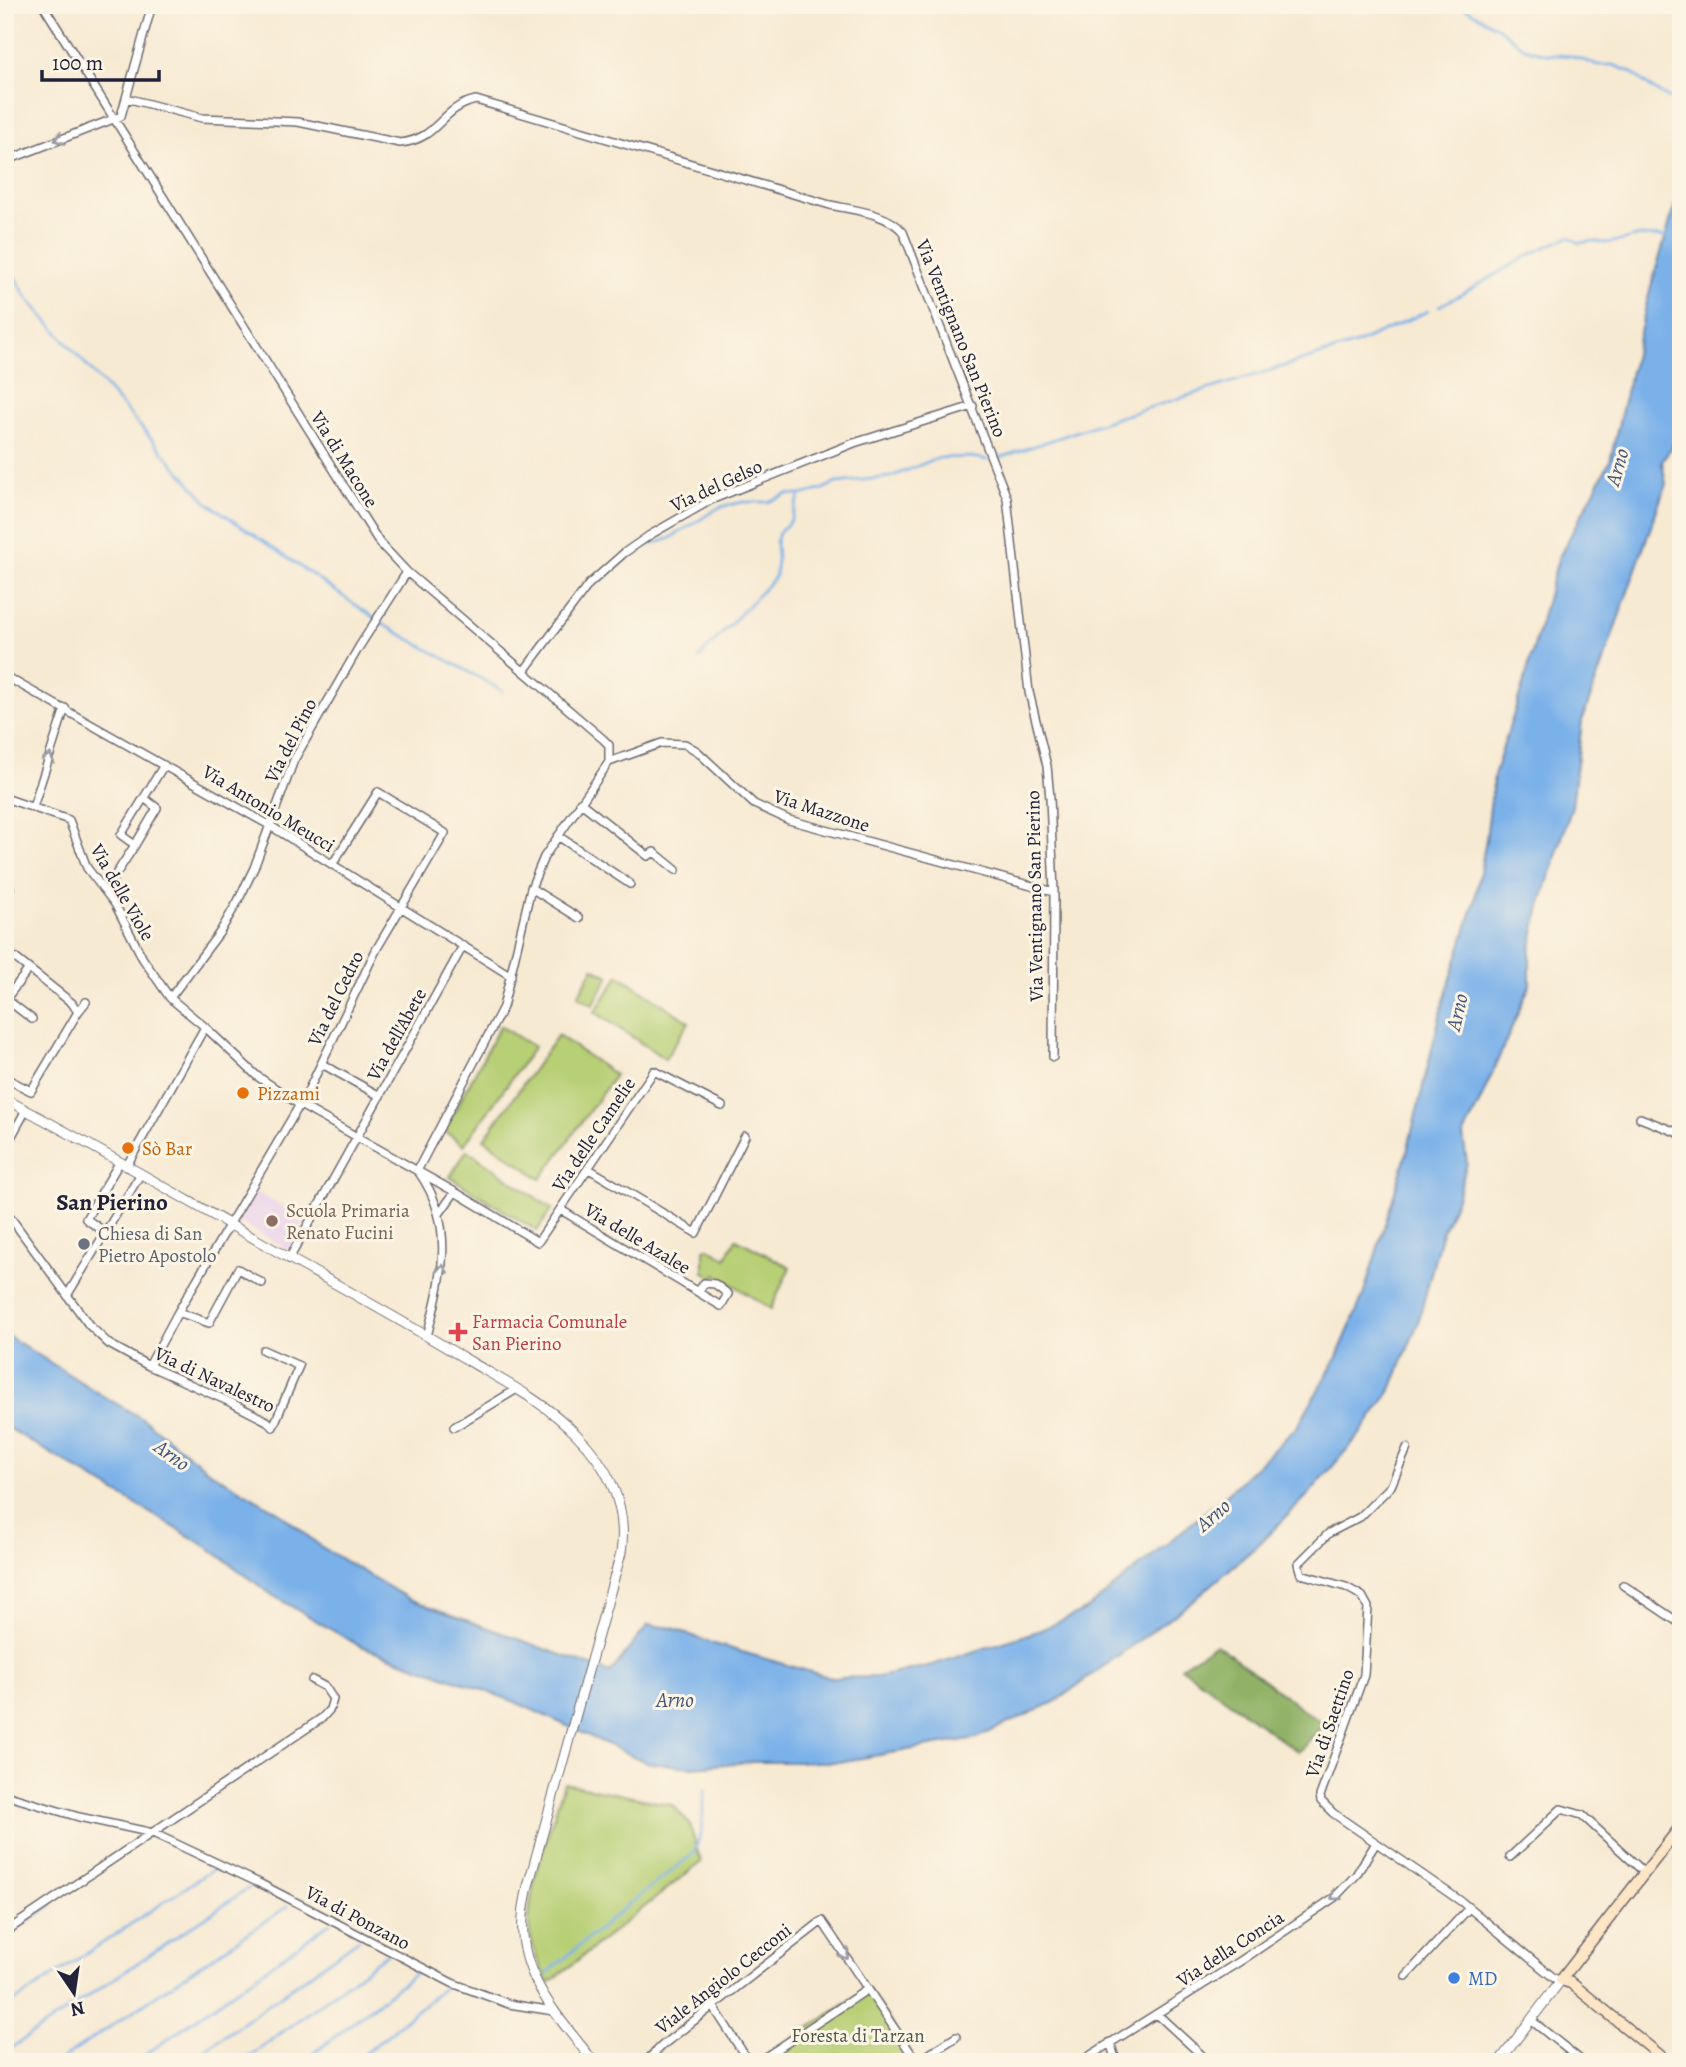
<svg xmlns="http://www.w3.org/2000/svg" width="1686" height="2067" font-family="Alegreya,serif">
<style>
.built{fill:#ead1ec}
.green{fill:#b7cf74;stroke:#6c7858;stroke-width:2}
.forest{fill:#91b266;stroke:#5a6a50;stroke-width:2}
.water{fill:#7ab1e9;stroke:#4e6a92;stroke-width:2}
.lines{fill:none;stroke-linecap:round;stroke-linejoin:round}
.stream{stroke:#7ab1e9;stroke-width:2.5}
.minor-casing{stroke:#6d6870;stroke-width:10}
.tertiary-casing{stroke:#6d6870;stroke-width:11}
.secondary-casing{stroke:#6d6870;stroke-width:13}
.minor{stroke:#fff;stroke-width:7}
.tertiary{stroke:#fff;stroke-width:9}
.secondary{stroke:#fde5c5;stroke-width:10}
.oneway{stroke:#9c9ca7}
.food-dot{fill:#e8710a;stroke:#fcf5e5;stroke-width:2.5}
.education-dot{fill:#8d6e63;stroke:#fcf5e5;stroke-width:2.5}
.worship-dot{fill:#6b7280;stroke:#fcf5e5;stroke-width:2.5}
.health-dot{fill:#e0444e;stroke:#fcf5e5;stroke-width:2.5}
.shop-dot{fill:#3f7fe0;stroke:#fcf5e5;stroke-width:2.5}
.labels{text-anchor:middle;stroke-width:6;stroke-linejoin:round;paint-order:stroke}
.street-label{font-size:19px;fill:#22223b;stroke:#fcf5e5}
.food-label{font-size:19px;fill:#c56008;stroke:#fcf5e5;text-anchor:start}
.education-label{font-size:19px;fill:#785e54;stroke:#fcf5e5;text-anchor:start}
.worship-label{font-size:19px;fill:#5b616d;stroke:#fcf5e5;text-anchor:start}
.health-label{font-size:19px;fill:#be3a42;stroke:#fcf5e5;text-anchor:start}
.shop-label{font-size:19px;fill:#366cbe;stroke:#fcf5e5;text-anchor:start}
.park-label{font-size:19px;fill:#4f564c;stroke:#fcf5e5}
.water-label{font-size:21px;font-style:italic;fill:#415478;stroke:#fcf5e5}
.quarter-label{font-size:23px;font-weight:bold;fill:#22223b;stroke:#fcf5e5}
</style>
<rect width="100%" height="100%" fill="#fcf5e5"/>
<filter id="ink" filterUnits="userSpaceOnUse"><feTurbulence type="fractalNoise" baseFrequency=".0143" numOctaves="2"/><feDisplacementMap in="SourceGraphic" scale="14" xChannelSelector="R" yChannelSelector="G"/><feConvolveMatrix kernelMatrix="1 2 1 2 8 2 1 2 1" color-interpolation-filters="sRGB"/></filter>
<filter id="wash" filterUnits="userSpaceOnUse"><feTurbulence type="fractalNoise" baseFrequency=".00686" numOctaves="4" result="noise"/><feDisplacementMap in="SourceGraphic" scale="28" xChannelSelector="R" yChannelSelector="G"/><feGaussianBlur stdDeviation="1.57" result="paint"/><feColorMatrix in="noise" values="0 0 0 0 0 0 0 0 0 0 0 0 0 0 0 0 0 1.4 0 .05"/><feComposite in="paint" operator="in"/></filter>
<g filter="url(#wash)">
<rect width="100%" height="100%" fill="#f7ead3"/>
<path class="built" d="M 255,1192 L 306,1219 L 289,1250 L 239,1222 Z"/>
<path class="green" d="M 593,968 L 609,976 L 593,1005 L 578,996 Z
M 619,975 L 689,1022 L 665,1059 L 595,1012 Z
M 500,1026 L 534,1047 L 464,1145 L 444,1131 Z
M 558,1035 L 615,1075 L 541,1179 L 484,1139 Z
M 467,1150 L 552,1209 L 537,1231 L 450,1177 Z
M 736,1239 L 790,1267 L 771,1309 L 716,1274 L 713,1278 L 704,1272 L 704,1249 L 708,1248 L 726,1258 Z
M 564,1783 L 672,1805 L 689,1823 L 701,1862 L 549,1983 C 539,1968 529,1940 529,1921 C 530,1877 552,1825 564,1783 Z
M 868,1989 L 917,2062 L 758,2062 Z"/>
<path class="forest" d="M 1216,1644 L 1324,1725 L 1298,1752 L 1181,1667 Z"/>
<path class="water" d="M 1681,184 L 1681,432 L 1662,462 L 1666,484 L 1582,721 L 1572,806 L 1540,906 L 1530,951 L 1530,985 L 1479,1104 L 1463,1136 L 1467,1163 L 1457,1198 L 1441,1235 L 1418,1323 L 1390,1392 L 1358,1437 L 1306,1497 L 1259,1544 L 1193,1601 L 1055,1702 L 976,1738 L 839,1762 L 750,1762 L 693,1767 L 648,1763 L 513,1701 L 358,1645 L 272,1595 L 209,1548 L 5,1426 L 5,1334 L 103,1396 L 143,1419 L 212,1473 L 280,1513 L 320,1546 L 409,1599 L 610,1673 L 648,1625 L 673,1628 L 711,1643 L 832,1678 L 878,1677 L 932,1665 L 1038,1631 L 1086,1610 L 1226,1495 L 1297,1427 L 1337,1357 L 1363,1296 L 1407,1152 L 1442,1007 L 1475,900 L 1486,839 L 1494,775 L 1525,679 L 1558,559 L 1610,461 L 1649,294 Z"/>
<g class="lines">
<path class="stream" d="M 1460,5 L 1500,29 L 1524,48 L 1546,54 L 1571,56 L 1598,65 L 1613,65 L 1631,72 L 1654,90 L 1681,105
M 5,261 L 28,299 L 208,503 L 386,626 L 503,691
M 1439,306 C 1484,285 1523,253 1570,237 L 1579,243 L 1593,241 L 1604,243 L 1620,241 L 1640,236 L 1667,237
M 999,458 L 1119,417 L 1356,344 L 1428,311
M 602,580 L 639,548 L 669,539 L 720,507 L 743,502 L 768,502 L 787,494 L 800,495 L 821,490 L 836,483 L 890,477 L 938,458 L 971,457 L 987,460
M 699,658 L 775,577 L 777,560 L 776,542 L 779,533 L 791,520 L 800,495
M 5,1936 L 52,1905
M 546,1974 L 624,1908 L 694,1853 L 701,1833 L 705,1790
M 5,2008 L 215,1868
M 5,2052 L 249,1888
M 58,2062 L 288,1906
M 135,2062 L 330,1923
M 188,2062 L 359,1939
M 242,2062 L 388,1953
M 303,2062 L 419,1970
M 355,2062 L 446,1986"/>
</g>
</g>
<g filter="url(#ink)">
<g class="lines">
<defs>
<path id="minor" d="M 43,5 L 379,542 L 407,572 L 603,739 L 609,745 L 609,762
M 126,98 L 202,118 L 298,122 L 400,143 C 440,139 439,108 476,100 L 830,205 C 853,210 888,213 903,232 L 1007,498 L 1029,692 L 1047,766 L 1050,798 L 1054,892 L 1053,1057
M 5,161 L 121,116 L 152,5
M 524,671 L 589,584 L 624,553 L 650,535 L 713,499 L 854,443 L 973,406
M 5,676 L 269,825 L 511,976
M 5,798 L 69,820 L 87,868 L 115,904 L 143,959 L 170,998 L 205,1027 L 257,1076 L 300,1105 L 455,1192 L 538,1242 L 654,1071 L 722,1106
M 580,802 L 648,856 L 654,852 L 676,870
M 33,807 L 65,708
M 558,836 L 630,884
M 135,845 L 157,808 L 144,798
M 531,888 L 579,918
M 105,891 L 135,845 L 121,835 L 164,765
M 5,894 L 10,888
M 5,950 L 72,1003 L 78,1012 L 31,1091 L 5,1078
M 28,970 L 6,999 L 32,1019
M 170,998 L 220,932 L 238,901 L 254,868 L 294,760 L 359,647 L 407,572
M 78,1012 L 86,1002
M 322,1064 L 380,1096
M 1640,1118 L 1681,1134
M 5,1148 L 26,1110
M 126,1167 L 205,1027
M 589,1169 L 696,1233 L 745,1136
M 417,1171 L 503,1007 L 531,888 L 544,857 L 609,762 L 662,743 L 685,744 L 697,751 L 754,804 L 789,820 L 1054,892
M 420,1174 C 456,1226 442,1279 427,1336
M 5,1210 L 89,1325 L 109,1344 L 149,1366 L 230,1402 L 267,1421 L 273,1427 L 299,1366 L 263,1350
M 561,1210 L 721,1306 L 728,1294 L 715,1284 L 704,1283 L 698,1292
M 439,1214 L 455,1192
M 105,1232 L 86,1219 L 119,1163
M 289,1259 L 463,946
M 68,1294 L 140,1175
M 178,1312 L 209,1323 L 238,1269 L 262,1283
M 149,1366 L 178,1312 L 309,1089 L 376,950 L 445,833 L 378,792 L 332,865
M 454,1427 L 517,1389
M 1407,1448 L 1391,1486 L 1360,1517 L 1329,1533 L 1298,1564 L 1301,1574 L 1346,1587 L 1362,1596 L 1368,1607 L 1364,1675 L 1320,1796 L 1321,1801 L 1333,1813 L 1462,1902 L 1554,1978 L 1561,1980
M 1623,1585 L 1681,1624
M 5,1795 L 79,1817 L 153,1833 L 257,1882 L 452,1983 L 509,2004 L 554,2011
M 1510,1857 L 1561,1809 L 1582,1815 L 1645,1873
M 5,1932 L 322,1718 L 330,1709 L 333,1699 L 325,1687 L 312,1680
M 1406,1976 L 1469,1908
M 713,2006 L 749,2062
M 1157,2014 L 1209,2062
M 1531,2020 L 1583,2062
M 1110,2042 L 1114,2055 L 1119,2062
M 645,2062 L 664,2044 L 822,1921 L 917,2062
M 758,2062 L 868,1989
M 917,2062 L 956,2037
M 1080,2062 L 1242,1960 L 1335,1897 L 1356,1875 L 1376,1843"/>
<path id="tertiary" d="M 5,1099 C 116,1157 224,1223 334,1283 C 382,1310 429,1337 476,1365 C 511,1385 548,1405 576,1434 C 609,1467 628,1507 621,1553 L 528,1886 C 526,1897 523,1908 523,1918 C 518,1976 561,2020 594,2062
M 1499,2062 L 1561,1980"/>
<path id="secondary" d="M 1668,2062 L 1571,1983 L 1561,1980 L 1681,1826"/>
</defs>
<use href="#minor" class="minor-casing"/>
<use href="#tertiary" class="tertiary-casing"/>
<use href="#secondary" class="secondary-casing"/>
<use href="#minor" class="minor"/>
<use href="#tertiary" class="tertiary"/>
<use href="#secondary" class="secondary"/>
</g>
<defs><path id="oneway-chevron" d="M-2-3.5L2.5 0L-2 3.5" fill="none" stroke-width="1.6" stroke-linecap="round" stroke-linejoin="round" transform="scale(1.75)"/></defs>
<g class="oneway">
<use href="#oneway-chevron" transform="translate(59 139) rotate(159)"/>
<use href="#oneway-chevron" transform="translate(49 758) rotate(-72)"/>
<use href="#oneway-chevron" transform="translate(442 1269) rotate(-86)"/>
<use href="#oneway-chevron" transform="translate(1335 1896) rotate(143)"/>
<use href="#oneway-chevron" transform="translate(845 1955) rotate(56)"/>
</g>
</g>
<g class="food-dot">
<circle cx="243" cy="1093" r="7"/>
<circle cx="128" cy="1148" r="7"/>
</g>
<circle class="education-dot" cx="272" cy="1221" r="7"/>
<circle class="worship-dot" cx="84" cy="1244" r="7"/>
<path class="health-dot" d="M454.5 1321.5h7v7h7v7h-7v7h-7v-7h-7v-7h7z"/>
<circle class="shop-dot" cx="1454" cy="1978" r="7"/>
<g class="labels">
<g class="street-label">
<text transform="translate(962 338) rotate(68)" y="7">Via Ventignano San Pierino</text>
<text transform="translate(345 459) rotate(58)" y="7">Via di Macone</text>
<text transform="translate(716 485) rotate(-25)" y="7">Via del Gelso</text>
<text transform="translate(290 740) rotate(-63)" y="7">Via del Pino</text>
<text transform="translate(269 808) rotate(31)" y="7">Via Antonio Meucci</text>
<text transform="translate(822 810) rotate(18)" y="7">Via Mazzone</text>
<text transform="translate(123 892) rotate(60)" y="7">Via delle Viole</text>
<text transform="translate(1034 896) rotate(-91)" y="7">Via Ventignano San Pierino</text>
<text transform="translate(335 998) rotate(-64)" y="7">Via del Cedro</text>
<text transform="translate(396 1034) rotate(-61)" y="7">Via dell'Abete</text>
<text transform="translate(593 1134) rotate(-56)" y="7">Via delle Camelie</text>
<text transform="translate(638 1238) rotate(31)" y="7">Via delle Azalee</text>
<text transform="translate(215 1379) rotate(25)" y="7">Via di Navalestro</text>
<text transform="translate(1329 1723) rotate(-71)" y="7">Via di Saettino</text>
<text transform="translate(358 1917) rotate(28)" y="7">Via di Ponzano</text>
<text transform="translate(1230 1948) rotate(-33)" y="7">Via della Concia</text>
<text transform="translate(723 1978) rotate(-38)" y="7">Viale Angiolo Cecconi</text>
</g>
<g class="food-label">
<text x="257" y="1100">Pizzami</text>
<text x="142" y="1155">Sò Bar</text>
</g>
<g class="education-label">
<text x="286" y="1217">Scuola Primaria<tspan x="286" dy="22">Renato Fucini</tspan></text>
</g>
<g class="worship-label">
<text x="98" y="1240">Chiesa di San<tspan x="98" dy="22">Pietro Apostolo</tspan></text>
</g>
<g class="health-label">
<text x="472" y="1328">Farmacia Comunale<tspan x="472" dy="22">San Pierino</tspan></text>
</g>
<g class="shop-label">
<text x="1468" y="1985">MD</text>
</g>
<g class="park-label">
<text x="858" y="2042">Foresta di Tarzan</text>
</g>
<g class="water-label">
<text transform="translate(1617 467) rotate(-74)" y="7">Arno</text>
<text transform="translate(1457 1012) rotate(-77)" y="7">Arno</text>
<text transform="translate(172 1455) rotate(36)" y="7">Arno</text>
<text transform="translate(1213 1515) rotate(-41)" y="7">Arno</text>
<text x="675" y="1707">Arno</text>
</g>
<g class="quarter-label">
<text x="112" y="1210">San Pierino</text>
</g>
</g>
<rect width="1686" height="2067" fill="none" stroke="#fcf5e5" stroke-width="28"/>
<g transform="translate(74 1993) rotate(167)" stroke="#fcf5e5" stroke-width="5" paint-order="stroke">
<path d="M0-5L12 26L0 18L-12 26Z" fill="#22223b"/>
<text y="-10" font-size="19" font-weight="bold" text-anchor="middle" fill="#22223b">N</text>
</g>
<path d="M42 70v10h117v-10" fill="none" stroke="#22223b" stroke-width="3.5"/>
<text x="52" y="70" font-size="21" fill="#22223b" stroke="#fcf5e5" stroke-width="5" paint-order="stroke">100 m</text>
</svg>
